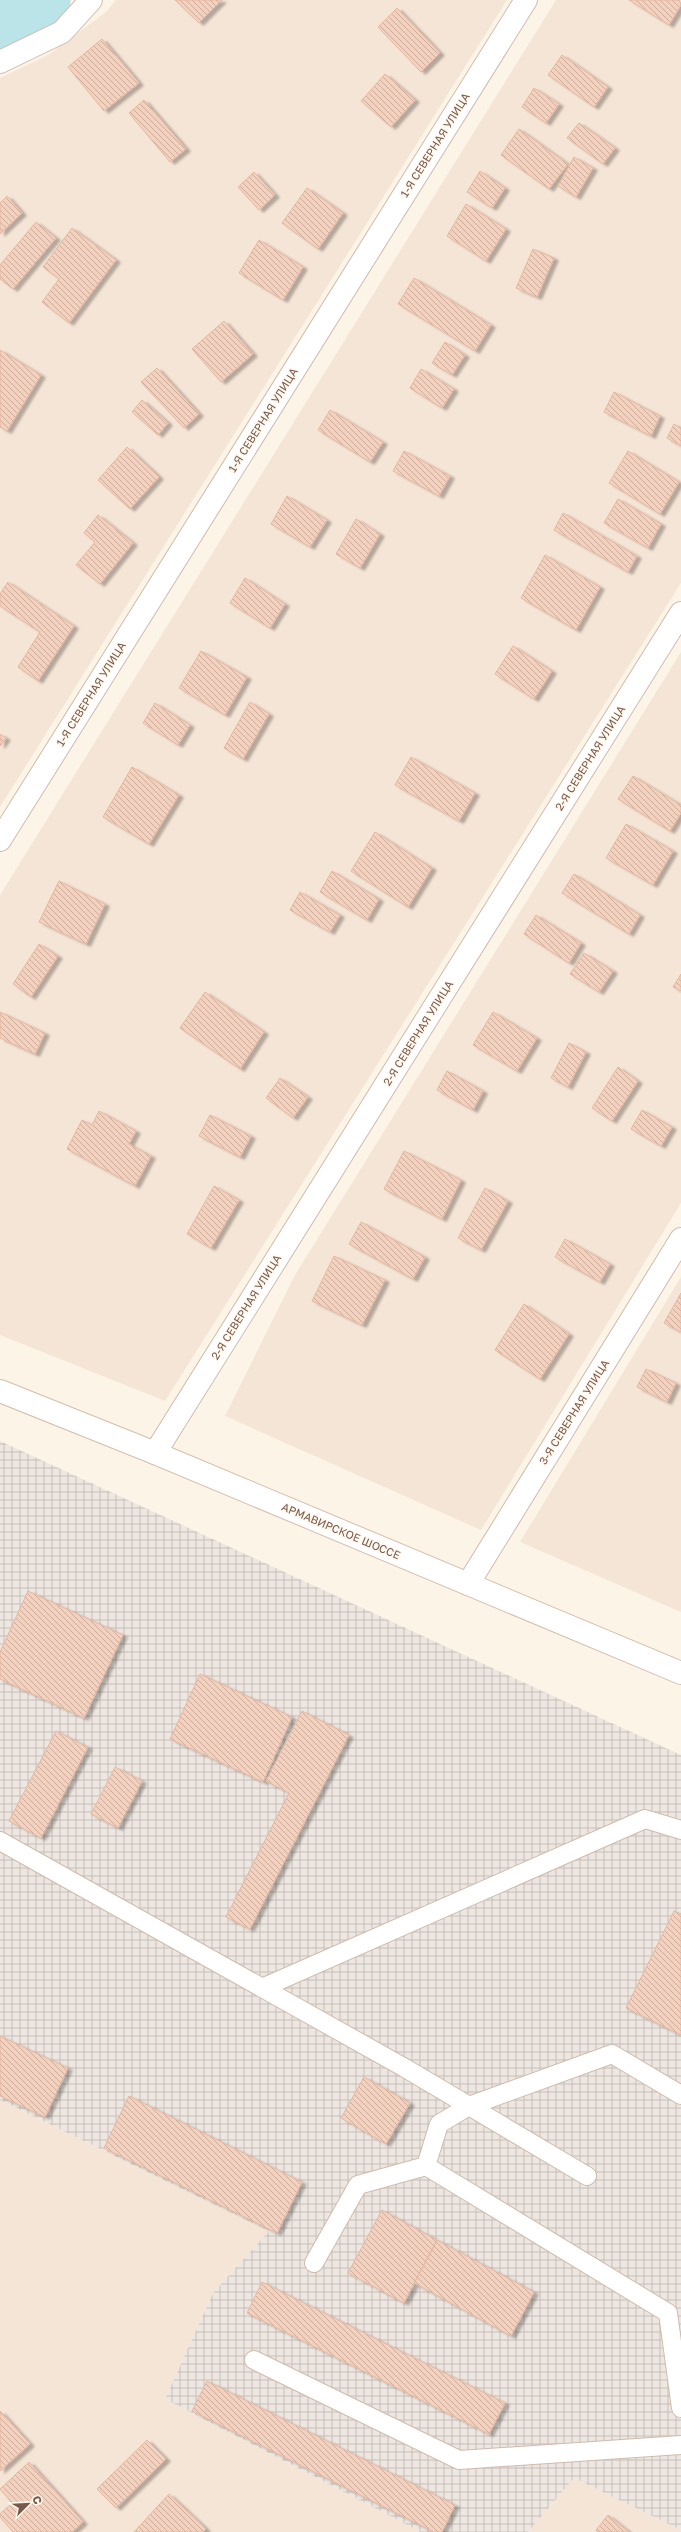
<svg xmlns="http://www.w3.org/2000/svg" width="681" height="2532" font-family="'Golos Text',sans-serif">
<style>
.residential{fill:#f5e5d6}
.industrial{fill:url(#industrial-grid)}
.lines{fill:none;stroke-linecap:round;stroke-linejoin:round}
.river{stroke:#bbe4e8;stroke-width:65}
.building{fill:url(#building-back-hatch);stroke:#e7b69e;filter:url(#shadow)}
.lane-casing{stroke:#d0bbac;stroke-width:20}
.street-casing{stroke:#d0bbac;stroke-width:24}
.secondary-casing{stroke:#d6bdac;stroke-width:24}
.lane{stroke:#fff;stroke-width:18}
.street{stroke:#fff;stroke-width:22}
.secondary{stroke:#fff;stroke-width:22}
.labels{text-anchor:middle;stroke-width:3;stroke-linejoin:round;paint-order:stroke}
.street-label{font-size:11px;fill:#79594a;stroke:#fff8ef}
</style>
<defs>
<pattern id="industrial-grid" width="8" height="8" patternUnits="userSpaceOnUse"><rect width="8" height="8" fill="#eee7e1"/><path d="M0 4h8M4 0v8" fill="none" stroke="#c6beb8"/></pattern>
<pattern id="building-back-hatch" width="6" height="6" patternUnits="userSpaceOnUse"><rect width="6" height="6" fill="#f4d1be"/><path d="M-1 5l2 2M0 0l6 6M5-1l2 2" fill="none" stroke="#caad9c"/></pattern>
<filter id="shadow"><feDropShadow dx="4.5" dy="2.5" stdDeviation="1" flood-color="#0004"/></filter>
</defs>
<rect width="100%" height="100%" fill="#fdf4e8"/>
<path class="residential" d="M 0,0 L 19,0 L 14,6 L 0,8 Z
M 116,0 L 507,0 L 0,807 L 0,78 L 48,55 L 106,12 Z
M 556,0 L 681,0 L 681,583 L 165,1401 L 0,1335 L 0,895 Z
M 681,652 L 681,1203 L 481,1530 L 225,1416 L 295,1275 Z
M 681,1277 L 681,1612 L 520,1542 Z
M 0,2100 L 269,2231 L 213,2293 L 165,2399 L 421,2532 L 0,2532 Z
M 574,2478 L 681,2530 L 681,2532 L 528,2532 Z"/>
<path class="industrial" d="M 0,1441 L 681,1755 L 681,2530 L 574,2478 L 528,2532 L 421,2532 L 165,2399 L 213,2293 L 269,2231 L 0,2100 Z"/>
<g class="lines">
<path class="river" d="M 0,22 L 25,17 L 38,0"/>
</g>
<path class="building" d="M 175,0 L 222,0 L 199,23 Z
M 629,0 L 679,0 L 681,5 L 669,25 Z
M 397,8 L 440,53 L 421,72 L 378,27 Z
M 102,39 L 139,83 L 104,111 L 68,67 Z
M 562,55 L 608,87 L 594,107 L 548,75 Z
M 385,74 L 415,100 L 391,127 L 361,101 Z
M 534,88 L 559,104 L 546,123 L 522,107 Z
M 144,100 L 186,149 L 170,162 L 129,113 Z
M 579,123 L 615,148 L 603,164 L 567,138 Z
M 519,129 L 568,164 L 549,189 L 501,155 Z
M 574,157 L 593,168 L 576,197 L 558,186 Z
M 480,171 L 505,188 L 492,208 L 467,192 Z
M 254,172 L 275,195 L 259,210 L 238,187 Z
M 307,188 L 343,213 L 318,249 L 282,223 Z
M 7,196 L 22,213 L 0,234 L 0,203 Z
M 466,204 L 506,229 L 486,261 L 447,236 Z
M 36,222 L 56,238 L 13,289 L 0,279 L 0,265 Z
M 72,228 L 116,260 L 69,323 L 42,302 L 59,279 L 43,267 Z
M 259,240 L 303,267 L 283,300 L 239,273 Z
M 533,249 L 554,258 L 537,297 L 516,288 Z
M 414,278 L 491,325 L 475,351 L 398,304 Z
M 224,321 L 253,354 L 221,382 L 192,349 Z
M 445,342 L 465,355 L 452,375 L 432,363 Z
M 0,350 L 41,375 L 7,431 L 0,427 Z
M 157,368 L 199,414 L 184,428 L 141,382 Z
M 421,369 L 454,389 L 442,408 L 410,388 Z
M 614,392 L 660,416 L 651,436 L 604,412 Z
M 142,400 L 168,423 L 158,435 L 132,412 Z
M 330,410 L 383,442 L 370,462 L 318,430 Z
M 674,424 L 681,428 L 681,446 L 667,438 Z
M 127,447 L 159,477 L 130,509 L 98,480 Z
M 404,451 L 450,476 L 439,496 L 393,471 Z
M 628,451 L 679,482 L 660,514 L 609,483 Z
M 287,496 L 327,520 L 310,547 L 271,524 Z
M 618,499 L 661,524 L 648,548 L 604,523 Z
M 563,513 L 637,556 L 628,572 L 554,530 Z
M 98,515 L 133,543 L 100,584 L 76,565 L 95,542 L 84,533 Z
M 356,519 L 380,534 L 360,568 L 336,554 Z
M 545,555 L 600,587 L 576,630 L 521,598 Z
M 245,578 L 285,604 L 270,628 L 230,603 Z
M 8,582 L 74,626 L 38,681 L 18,667 L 40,632 L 0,606 L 0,594 Z
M 513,646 L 552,671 L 534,699 L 495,674 Z
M 201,651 L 247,677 L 225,715 L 179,688 Z
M 250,702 L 269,714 L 243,759 L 224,748 Z
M 155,703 L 190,725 L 178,745 L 143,723 Z
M 0,734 L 6,738 L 0,746 Z
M 411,757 L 475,793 L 459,821 L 395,785 Z
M 132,767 L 179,795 L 149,844 L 103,817 Z
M 633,776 L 681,805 L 681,813 L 670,831 L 618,799 Z
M 626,824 L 673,851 L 653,885 L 606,858 Z
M 375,832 L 432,868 L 408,907 L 351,871 Z
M 332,871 L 379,899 L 367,920 L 320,892 Z
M 574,874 L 640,915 L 629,934 L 562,893 Z
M 59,881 L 105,904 L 86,944 L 39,922 Z
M 300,892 L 340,915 L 330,932 L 290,910 Z
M 536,915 L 581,943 L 569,963 L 524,934 Z
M 39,944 L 58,956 L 31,997 L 13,984 Z
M 584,953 L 613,971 L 599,992 L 570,974 Z
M 681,974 L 681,991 L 673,987 Z
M 205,992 L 264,1032 L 240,1069 L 180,1028 Z
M 0,1012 L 45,1033 L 35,1054 L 0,1038 Z
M 493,1012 L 537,1038 L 517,1071 L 473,1045 Z
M 569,1043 L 586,1052 L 568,1087 L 551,1078 Z
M 618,1067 L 638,1081 L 612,1121 L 592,1108 Z
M 447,1071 L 483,1091 L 473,1110 L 437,1090 Z
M 280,1078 L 308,1097 L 293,1118 L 266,1098 Z
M 642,1110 L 672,1127 L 661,1146 L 631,1129 Z
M 99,1111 L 136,1131 L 129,1144 L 151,1156 L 135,1186 L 67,1149 L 82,1120 L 92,1125 Z
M 210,1115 L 251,1136 L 240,1157 L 199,1136 Z
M 404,1151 L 461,1180 L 442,1219 L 384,1189 Z
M 214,1186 L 239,1200 L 211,1248 L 187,1234 Z
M 485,1188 L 508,1201 L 481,1250 L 458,1238 Z
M 361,1222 L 425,1257 L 413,1279 L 349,1244 Z
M 565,1239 L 610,1264 L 600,1282 L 555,1257 Z
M 334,1256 L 385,1280 L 362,1325 L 312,1301 Z
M 681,1293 L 681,1332 L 664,1323 Z
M 524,1304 L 569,1334 L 540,1379 L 495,1350 Z
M 646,1369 L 676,1383 L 667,1402 L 637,1387 Z
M 28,1591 L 123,1635 L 84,1718 L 0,1679 L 0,1652 Z
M 200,1674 L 292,1717 L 263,1782 L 170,1739 Z
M 302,1711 L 349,1735 L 250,1929 L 226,1917 L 289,1793 L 266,1781 Z
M 56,1731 L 88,1747 L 41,1838 L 9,1821 Z
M 115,1767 L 142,1781 L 118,1828 L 91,1814 Z
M 674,1911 L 681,1914 L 681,2035 L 626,2008 Z
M 0,2036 L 68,2068 L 45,2117 L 0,2096 Z
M 364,2077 L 410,2103 L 386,2144 L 341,2118 Z
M 129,2096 L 302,2182 L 277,2233 L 104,2148 Z
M 382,2210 L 437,2240 L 404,2303 L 348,2273 Z
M 437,2240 L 534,2292 L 511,2336 L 414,2283 Z
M 262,2282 L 505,2403 L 489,2434 L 247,2313 Z
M 207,2381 L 455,2505 L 442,2532 L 434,2532 L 192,2411 Z
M 0,2411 L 30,2444 L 0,2471 Z
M 147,2440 L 166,2459 L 116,2508 L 97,2489 Z
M 29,2462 L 83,2522 L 72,2532 L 13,2532 L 0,2517 L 0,2514 L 12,2503 L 0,2489 Z
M 169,2494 L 206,2529 L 203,2532 L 134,2532 Z
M 608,2515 L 629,2532 L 598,2532 L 596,2530 Z"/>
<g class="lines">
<defs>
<path id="lane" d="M 0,1841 L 405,2068 L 587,2176
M 262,1988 L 645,1819 L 681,1830
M 426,2166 L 439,2124 L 469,2106 L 612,2054 L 681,2095
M 314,2263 L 358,2185 L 426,2166 L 668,2313 L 681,2408
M 254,2360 L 459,2460 L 681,2445"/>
<path id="street" d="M 0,62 L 62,32 L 91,0
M 0,840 L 526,0
M 155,1453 L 681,613
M 468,1584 L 681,1239"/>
<path id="secondary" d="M 0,1391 L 155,1453 L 681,1673"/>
</defs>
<use href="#lane" class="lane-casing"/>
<use href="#street" class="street-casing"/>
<use href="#secondary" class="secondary-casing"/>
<use href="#lane" class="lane"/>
<use href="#street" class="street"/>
<use href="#secondary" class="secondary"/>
</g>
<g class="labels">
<g class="street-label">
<text transform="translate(435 145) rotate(-58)" y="4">1-Я СЕВЕРНАЯ УЛИЦА</text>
<text transform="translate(263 420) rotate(-58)" y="4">1-Я СЕВЕРНАЯ УЛИЦА</text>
<text transform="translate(91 694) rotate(-58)" y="4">1-Я СЕВЕРНАЯ УЛИЦА</text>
<text transform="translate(590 758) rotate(-58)" y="4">2-Я СЕВЕРНАЯ УЛИЦА</text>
<text transform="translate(418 1033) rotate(-58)" y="4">2-Я СЕВЕРНАЯ УЛИЦА</text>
<text transform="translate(246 1307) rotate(-58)" y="4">2-Я СЕВЕРНАЯ УЛИЦА</text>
<text transform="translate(574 1412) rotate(-58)" y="4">3-Я СЕВЕРНАЯ УЛИЦА</text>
<text transform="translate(341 1531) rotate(23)" y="4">АРМАВИРСКОЕ ШОССЕ</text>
</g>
</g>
<g transform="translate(28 2504) rotate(66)" stroke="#fff8ef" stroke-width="3" paint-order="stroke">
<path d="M0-3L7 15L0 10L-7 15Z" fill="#79594a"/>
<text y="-6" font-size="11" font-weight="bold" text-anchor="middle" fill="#79594a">С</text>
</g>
</svg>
